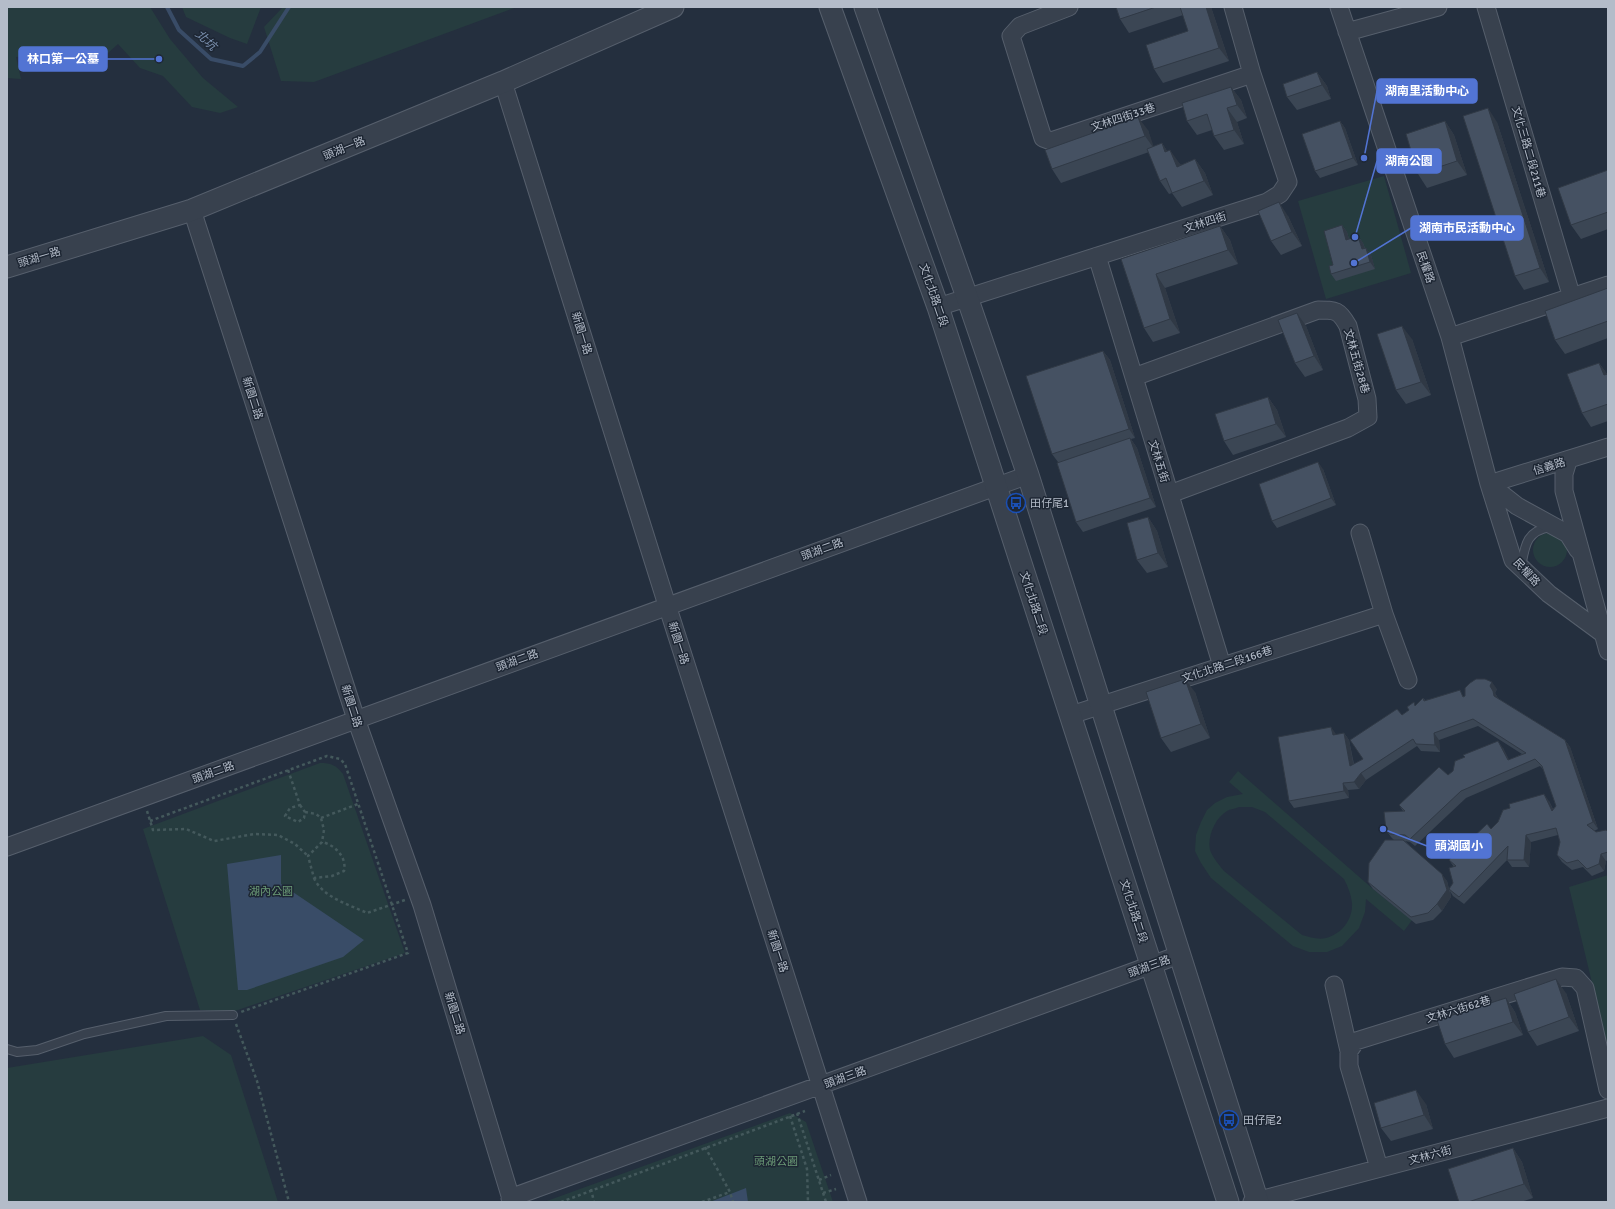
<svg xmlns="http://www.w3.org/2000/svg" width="1615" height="1209" font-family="Signika,'Noto Sans TC',sans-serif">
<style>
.green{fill:#263c3f;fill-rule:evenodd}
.water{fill:#394c67}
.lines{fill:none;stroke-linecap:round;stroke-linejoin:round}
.stream{stroke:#394c67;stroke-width:4}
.service-casing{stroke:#565f6c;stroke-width:10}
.minor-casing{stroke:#565f6c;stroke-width:19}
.tertiary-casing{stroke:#565f6c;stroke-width:23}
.path{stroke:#44595c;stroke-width:2.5;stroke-dasharray:3 3;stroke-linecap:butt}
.service{stroke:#38414e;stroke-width:8}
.minor{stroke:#38414e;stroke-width:17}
.tertiary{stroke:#38414e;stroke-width:21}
.wall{fill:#3b4654;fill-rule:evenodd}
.shaded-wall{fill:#303945}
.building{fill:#455162;stroke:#303945}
.labels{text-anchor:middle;stroke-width:3;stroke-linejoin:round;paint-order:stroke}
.street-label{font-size:11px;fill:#b4bcc9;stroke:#1d2633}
.poi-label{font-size:11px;fill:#b4bcc9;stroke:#1d2633;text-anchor:start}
.park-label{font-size:11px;fill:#6b9a76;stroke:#1d2633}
.water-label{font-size:12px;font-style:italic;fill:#7c92b1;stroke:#1d2633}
.leader{fill:none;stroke:#5274d3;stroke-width:1.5}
.callout-dot{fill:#5274d3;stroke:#1d2633;stroke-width:1.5}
.callout{fill:#5274d3;stroke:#5274d3;stroke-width:1.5}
.callout-label{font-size:12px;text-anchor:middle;font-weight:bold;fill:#fff}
</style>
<rect width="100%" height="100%" fill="#242f3e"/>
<path class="green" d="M 7,7 L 150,7 L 170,39 L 203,78 L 238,107 L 220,113 L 192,107 L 163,76 L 140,68 L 118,44 L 98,62 L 31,56 L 16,57 L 21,79 L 7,78 Z
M 182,7 L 261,7 L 247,44 L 230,38 L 186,17 Z
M 283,7 L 517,7 L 314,82 L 281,81 L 264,27 Z
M 1384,176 L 1411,273 L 1326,299 L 1298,201 Z
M1533 550a17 17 0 1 1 34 0a17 17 0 1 1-34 0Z
M 320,763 C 331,763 336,765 343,774 L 405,953 L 232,1012 L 200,1010 L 143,829 Z
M 1238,771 L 1373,889 L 1412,920 L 1404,931 L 1366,899 L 1365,912 L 1359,928 L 1342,946 L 1327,952 L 1309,952 L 1293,946 L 1211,878 L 1201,863 L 1195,851 L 1196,835 L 1201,822 L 1207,810 L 1215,803 L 1227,797 L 1243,794 L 1229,782 ZM 1239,807 L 1252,807 L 1265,812 L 1344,879 C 1348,887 1351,894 1352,903 C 1353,919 1342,934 1326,938 C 1318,940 1310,937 1302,935 L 1224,871 C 1219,865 1213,858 1210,850 C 1207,837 1215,818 1227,811 C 1230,809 1235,809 1239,807 Z
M 1608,875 L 1608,1041 L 1606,1041 L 1569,887 Z
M 203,1036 L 231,1055 L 278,1202 L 7,1202 L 7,1068 Z
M 790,1113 L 806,1122 L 833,1202 L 544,1202 Z"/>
<path class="water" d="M 281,855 L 281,884 L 364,940 L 343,957 L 247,990 L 238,990 L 227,864 Z
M 746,1188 L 748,1202 L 710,1202 Z"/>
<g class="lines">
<path class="stream" d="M 167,7 L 179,30 L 211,59 L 243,66 L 260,52 L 289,7"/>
<defs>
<path id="service" d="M 1521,567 C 1525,546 1526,531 1550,527
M 7,1049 L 17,1052 L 37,1050 L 84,1034 L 166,1016 L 233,1015"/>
<path id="minor" d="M 1069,7 L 1020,26 L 1011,36 L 1043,138 L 1051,141 L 1252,74
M 1339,7 L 1450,337 L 1489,484 L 1513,560 L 1549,594 L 1602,633
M 1486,7 L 1572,298
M 1347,32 L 1438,7
M 503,82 L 667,605 L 858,1202
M 192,210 L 356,719 L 422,905 L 512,1202
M 1097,256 L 1222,666
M 938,307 L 1267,202 L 1280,194 L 1288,182 L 1252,74 L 1233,7
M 1450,337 L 1608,285
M 1134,377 L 1318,310 C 1336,310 1339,310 1348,326 L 1367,399 L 1368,417 L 1348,428 L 1170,494
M 1568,461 L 1564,474 L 1564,491 L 1608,651
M 1489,484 L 1608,447
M 1489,484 L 1517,506 L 1568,534 L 1578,550
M 1360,533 L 1384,614 L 1408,680
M 1071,715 L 1384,614
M 7,847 L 1028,475
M 1334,985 L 1349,1051
M 1379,1168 L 1349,1066 L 1349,1051 L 1356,1041 L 1562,977 L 1576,978 L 1585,988 L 1608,1090
M 510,1198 L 1179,955
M 1252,1202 L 1608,1108"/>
<path id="tertiary" d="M 830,7 L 938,307 L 1228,1202
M 865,7 L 967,297 L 1028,475 L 1258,1202
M 7,267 L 192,210 L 503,82 L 673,7"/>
</defs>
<use href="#service" class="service-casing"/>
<use href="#minor" class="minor-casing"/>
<use href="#tertiary" class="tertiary-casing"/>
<path class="path" d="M 288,770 L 300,805
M 300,805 L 305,812 L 304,818 L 298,822 L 285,816 L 290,808 Z
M 147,811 L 153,830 L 186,829 L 214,841 L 255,834 L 278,835 L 295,844 L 308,856
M 305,812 L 316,814 L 321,818 L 324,830 L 322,842 L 308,856 L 314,878 L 332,876 L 344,871 C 347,857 335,845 322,842
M 321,818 L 358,804
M 150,821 L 327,756 L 340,759 L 345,764 L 408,953 L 241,1012
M 314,878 C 322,897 350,905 367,913 L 405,900
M 236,1024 L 257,1081 L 289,1202
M 797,1113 L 826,1202
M 790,1116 L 807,1169 L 808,1202
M 705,1147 L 730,1192 L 733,1202
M 819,1180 L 831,1175
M 591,1189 L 594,1202
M 823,1193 L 836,1189
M 7,1201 L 8,1202
M 561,1202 L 805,1111
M 702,1202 L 730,1192"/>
<use href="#service" class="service"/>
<use href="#minor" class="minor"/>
<use href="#tertiary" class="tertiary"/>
</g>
<path class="wall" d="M 1116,7 L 1211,7 L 1229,61 L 1163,83 L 1154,69 L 1188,31 L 1183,15 L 1129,33 L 1120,19 Z
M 1317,72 L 1327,86 L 1331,99 L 1297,110 L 1287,97 Z
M 1231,87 L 1241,100 L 1247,118 L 1237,122 L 1244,144 L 1224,150 L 1214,136 L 1212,130 L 1197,135 L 1187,121 Z
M 1340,121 L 1345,128 L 1358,165 L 1320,178 L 1315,171 Z
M 1445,121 L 1454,135 L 1467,175 L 1427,188 L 1418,174 Z
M 1497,122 L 1549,282 L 1524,290 L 1515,276 Z
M 1148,130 L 1153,147 L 1162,143 L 1167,151 L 1181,165 L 1195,159 L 1205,173 L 1213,195 L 1182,207 L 1172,193 L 1169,194 L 1160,181 L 1149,152 L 1061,183 L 1052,169 Z
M 1608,170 L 1608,229 L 1581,239 L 1571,225 Z
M 1288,216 L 1302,246 L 1281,255 L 1271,241 Z
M 1342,225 L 1347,232 L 1349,239 L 1358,236 L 1363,243 L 1365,248 L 1366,248 L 1371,255 L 1375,269 L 1336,281 L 1331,274 Z
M 1220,226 L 1230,240 L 1238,264 L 1165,288 L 1180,333 L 1153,342 L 1144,328 L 1121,259 Z
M 1608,288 L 1608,338 L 1565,354 L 1555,340 Z
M 1306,326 L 1323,370 L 1305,377 L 1295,363 Z
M 1412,339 L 1431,395 L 1406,404 L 1396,390 Z
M 1103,351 L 1110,360 L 1135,438 L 1131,439 L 1137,448 L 1156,507 L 1083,532 L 1076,522 L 1058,462 L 1052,454 Z
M 1599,363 L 1607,374 L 1608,374 L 1608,421 L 1591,427 L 1582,413 Z
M 1268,397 L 1277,410 L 1286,437 L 1233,455 L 1224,441 Z
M 1323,469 L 1336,505 L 1277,528 L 1272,521 Z
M 1148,517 L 1157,531 L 1168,567 L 1147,573 L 1137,560 Z
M 1497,689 L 1495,693 L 1498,698 L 1499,699 L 1565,740 L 1570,747 L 1598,829 L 1594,831 L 1596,832 L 1608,832 L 1608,860 L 1606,861 L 1604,871 L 1592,876 L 1583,867 L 1572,870 L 1562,862 L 1557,855 L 1560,842 L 1558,835 L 1531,842 L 1529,867 L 1512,867 L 1507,860 L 1508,859 L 1464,904 L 1453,896 L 1450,891 L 1451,897 L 1442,911 L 1433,920 L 1416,924 L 1373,889 L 1368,882 L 1394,840 L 1391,837 L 1386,830 L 1403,811 L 1399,805 L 1448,775 L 1503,748 L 1509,760 L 1522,754 L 1478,726 L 1439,740 L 1440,752 L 1421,751 L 1417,746 L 1366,780 L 1359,789 L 1348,790 L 1349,798 L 1294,808 L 1289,801 L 1344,733 L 1349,740 L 1354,764 L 1363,759 L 1402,715 L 1416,705 L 1423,698 L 1425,700 L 1464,696 ZM 1540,766 L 1543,769 L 1556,806 L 1553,809 L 1549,801 L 1491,829 L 1449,860 L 1454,867 L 1453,883 L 1449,889 L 1447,881 L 1405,841 L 1410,842 L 1415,846 L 1466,798 Z
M 1195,692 L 1210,738 L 1171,752 L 1161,738 Z
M 1566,993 L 1579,1031 L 1537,1046 L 1528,1032 Z
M 1506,998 L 1515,1012 L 1523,1035 L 1454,1058 L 1445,1044 Z
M 1426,1104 L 1433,1129 L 1391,1141 L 1381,1128 Z
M 1513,1148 L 1522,1162 L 1533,1198 L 1521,1202 L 1459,1202 Z"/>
<path class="shaded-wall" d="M 1206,7 L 1211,7 L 1229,61 L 1219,48 Z
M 1317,72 L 1327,86 L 1331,99 L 1322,85 Z
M 1231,87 L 1241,100 L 1247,118 L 1237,105 Z
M 1227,108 L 1237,122 L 1244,144 L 1234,130 Z
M 1488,108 L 1497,122 L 1549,282 L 1540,268 Z
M 1138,117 L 1148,130 L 1155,150 L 1145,136 Z
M 1340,121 L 1345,128 L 1358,165 L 1353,158 Z
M 1445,121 L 1454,135 L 1467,175 L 1457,161 Z
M 1162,143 L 1171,157 L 1165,152 Z
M 1170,150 L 1180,164 L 1187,180 L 1177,167 Z
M 1195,159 L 1205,173 L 1213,195 L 1204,181 Z
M 1279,202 L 1288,216 L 1302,246 L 1292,232 Z
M 1342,225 L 1347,232 L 1351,247 L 1346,240 Z
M 1220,226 L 1230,240 L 1238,264 L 1228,250 Z
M 1358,236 L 1363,243 L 1367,256 L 1362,249 Z
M 1366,248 L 1371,255 L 1375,269 L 1370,262 Z
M 1156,274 L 1165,288 L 1180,333 L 1170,319 Z
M 1297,313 L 1306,326 L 1323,370 L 1314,356 Z
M 1402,326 L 1412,339 L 1431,395 L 1421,382 Z
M 1103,351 L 1110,360 L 1135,438 L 1129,429 Z
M 1599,363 L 1608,375 L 1604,375 Z
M 1268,397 L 1277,410 L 1286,437 L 1276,424 Z
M 1130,438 L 1137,448 L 1156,507 L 1150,498 Z
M 1318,462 L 1323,469 L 1336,505 L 1331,498 Z
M 1148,517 L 1157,531 L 1168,567 L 1158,553 Z
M 1185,679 L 1195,692 L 1210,738 L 1201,724 Z
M 1492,682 L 1497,689 L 1495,693 L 1498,698 L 1499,703 L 1494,696 L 1490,686 Z
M 1331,727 L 1336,734 L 1333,735 Z
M 1344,733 L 1349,740 L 1355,773 L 1350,766 Z
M 1434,733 L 1439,740 L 1440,752 L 1435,745 Z
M 1565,740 L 1570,747 L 1598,829 L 1593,822 Z
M 1498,741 L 1503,748 L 1513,768 L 1508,760 Z
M 1361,773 L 1366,780 L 1359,789 L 1354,782 Z
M 1343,783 L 1348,790 L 1349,798 L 1344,791 Z
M 1544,794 L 1549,801 L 1557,818 L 1552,811 Z
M 1526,835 L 1531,842 L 1529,867 L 1524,860 Z
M 1601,854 L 1606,861 L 1604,871 L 1599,864 Z
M 1442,874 L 1447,881 L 1449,890 L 1449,889 L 1451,897 L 1442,911 L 1437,904 Z
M 1556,979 L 1566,993 L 1579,1031 L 1569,1017 Z
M 1506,998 L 1515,1012 L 1523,1035 L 1513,1022 Z
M 1416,1090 L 1426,1104 L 1433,1129 L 1424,1115 Z
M 1513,1148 L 1522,1162 L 1533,1198 L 1524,1184 Z"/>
<path class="building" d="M 1116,7 L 1156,7 L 1120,19 Z
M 1180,7 L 1206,7 L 1219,48 L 1154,69 L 1146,45 L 1188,31 Z
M 1317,72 L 1322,85 L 1287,97 L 1283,84 Z
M 1231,87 L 1237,105 L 1227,108 L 1234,130 L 1214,136 L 1207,114 L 1187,121 L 1182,103 Z
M 1488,108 L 1540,268 L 1515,276 L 1463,116 Z
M 1138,117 L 1145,136 L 1052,169 L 1045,150 Z
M 1340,121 L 1353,158 L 1315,171 L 1302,134 Z
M 1445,121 L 1457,161 L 1418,174 L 1406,134 Z
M 1162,143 L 1165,152 L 1170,150 L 1177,167 L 1195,159 L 1204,181 L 1172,193 L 1166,178 L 1160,181 L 1147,149 Z
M 1608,170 L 1608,212 L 1571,225 L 1558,188 Z
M 1279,202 L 1292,232 L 1271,241 L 1258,211 Z
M 1342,225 L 1346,240 L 1358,236 L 1362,249 L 1366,248 L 1370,262 L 1331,274 L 1329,266 L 1333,265 L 1324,231 Z
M 1220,226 L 1228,250 L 1156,274 L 1170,319 L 1144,328 L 1121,259 Z
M 1608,288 L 1608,321 L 1555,340 L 1545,311 Z
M 1297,313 L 1314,356 L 1295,363 L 1278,320 Z
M 1402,326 L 1421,382 L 1396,390 L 1377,334 Z
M 1103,351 L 1129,429 L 1052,454 L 1026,376 Z
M 1599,363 L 1604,375 L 1608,374 L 1608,404 L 1582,413 L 1567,374 Z
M 1268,397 L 1276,424 L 1224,441 L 1215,414 Z
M 1130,438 L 1150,498 L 1076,522 L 1057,463 Z
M 1318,462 L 1331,498 L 1272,521 L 1259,484 Z
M 1148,517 L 1158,553 L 1137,560 L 1127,523 Z
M 1185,679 L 1201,724 L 1161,738 L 1146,692 Z
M 1476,679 L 1485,679 L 1492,682 L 1490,686 L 1493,691 L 1494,696 L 1565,740 L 1593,822 L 1587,825 L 1596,832 L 1606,830 L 1608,832 L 1608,852 L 1601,854 L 1599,864 L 1587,869 L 1578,860 L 1567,863 L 1557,855 L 1560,842 L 1556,828 L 1526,835 L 1524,860 L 1507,860 L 1508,846 L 1459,897 L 1449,889 L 1453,883 L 1449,868 L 1456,866 L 1449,860 L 1487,824 L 1491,829 L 1498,822 L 1503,810 L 1510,808 L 1509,804 L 1544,794 L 1552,811 L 1556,806 L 1542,766 L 1535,759 L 1461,791 L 1410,839 L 1405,835 L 1390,834 L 1386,830 L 1384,812 L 1405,811 L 1399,805 L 1439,767 L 1448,775 L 1453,771 L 1455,761 L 1465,757 L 1463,755 L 1498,741 L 1508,760 L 1526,753 L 1473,719 L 1434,733 L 1435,745 L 1416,744 L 1413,739 L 1361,773 L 1354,782 L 1343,783 L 1344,791 L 1289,801 L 1278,737 L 1331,727 L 1333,735 L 1344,733 L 1350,766 L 1363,759 L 1350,740 L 1397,709 L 1402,715 L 1409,710 L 1407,707 L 1414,702 L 1415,706 L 1423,698 L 1424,701 L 1460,690 L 1463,697 L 1465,696 L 1465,688 L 1470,683 Z
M 1385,840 L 1403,840 L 1442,874 L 1447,890 L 1437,904 L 1428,913 L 1411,917 L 1368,882 L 1369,863 Z
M 1556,979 L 1569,1017 L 1528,1032 L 1514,994 Z
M 1506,998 L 1513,1022 L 1445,1044 L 1437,1020 Z
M 1416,1090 L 1424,1115 L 1381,1128 L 1374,1103 Z
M 1513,1148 L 1524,1184 L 1468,1202 L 1459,1202 L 1448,1169 Z"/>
<defs>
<symbol id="bus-ring" viewBox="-11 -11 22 22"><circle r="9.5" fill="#1d2633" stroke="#1a4fb4" stroke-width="1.5"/><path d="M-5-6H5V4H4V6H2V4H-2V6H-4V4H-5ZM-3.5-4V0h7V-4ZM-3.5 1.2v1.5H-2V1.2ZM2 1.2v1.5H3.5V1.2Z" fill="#1a4fb4"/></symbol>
</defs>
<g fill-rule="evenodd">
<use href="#bus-ring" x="1005" y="492" width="22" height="22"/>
<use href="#bus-ring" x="1218" y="1109" width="22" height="22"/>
</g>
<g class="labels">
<g class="street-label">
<text transform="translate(1123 117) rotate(-18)" y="4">文林四街33巷</text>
<text transform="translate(344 148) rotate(-22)" y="4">頭湖一路</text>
<text transform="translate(1529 152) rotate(74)" y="4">文化三路二段211巷</text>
<text transform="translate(1205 222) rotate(-18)" y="4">文林四街</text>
<text transform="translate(39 257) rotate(-17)" y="4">頭湖一路</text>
<text transform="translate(1426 267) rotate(71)" y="4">民權路</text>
<text transform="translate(934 295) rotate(71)" y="4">文化北路二段</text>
<text transform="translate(582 333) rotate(73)" y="4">新園一路</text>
<text transform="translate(1357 361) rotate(74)" y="4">文林五街28巷</text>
<text transform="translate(253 398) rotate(72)" y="4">新園二路</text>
<text transform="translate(1159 461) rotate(73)" y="4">文林五街</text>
<text transform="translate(1549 466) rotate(-17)" y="4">信義路</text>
<text transform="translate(822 549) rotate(-20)" y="4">頭湖二路</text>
<text transform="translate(1527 572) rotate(47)" y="4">民權路</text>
<text transform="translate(1034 603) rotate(72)" y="4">文化北路二段</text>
<text transform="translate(679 643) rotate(72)" y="4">新園一路</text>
<text transform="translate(517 660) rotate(-20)" y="4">頭湖二路</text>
<text transform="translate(1227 664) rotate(-18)" y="4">文化北路二段166巷</text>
<text transform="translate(352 706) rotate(72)" y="4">新園二路</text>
<text transform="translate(213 772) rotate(-20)" y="4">頭湖二路</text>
<text transform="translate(1134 911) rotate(72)" y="4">文化北路二段</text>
<text transform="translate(778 951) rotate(72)" y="4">新園一路</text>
<text transform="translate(1149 966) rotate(-20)" y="4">頭湖三路</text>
<text transform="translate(1458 1009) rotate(-17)" y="4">文林六街62巷</text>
<text transform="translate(455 1013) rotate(73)" y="4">新園二路</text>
<text transform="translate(845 1077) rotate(-20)" y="4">頭湖三路</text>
<text transform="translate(1430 1155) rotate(-15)" y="4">文林六街</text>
</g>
<g class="poi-label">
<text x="1030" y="507">田仔尾1</text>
<text x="1243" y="1124">田仔尾2</text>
</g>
<g class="park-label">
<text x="271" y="895">湖內公園</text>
<text x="776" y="1165">頭湖公園</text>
</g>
<g class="water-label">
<text transform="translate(206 40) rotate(42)" y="4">北坑</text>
</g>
</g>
<path class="leader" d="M159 59L107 59M1364 158L1377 91M1355 237L1377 161M1354 263L1411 228M1383 829L1427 846"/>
<g class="callout-dot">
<circle cx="159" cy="59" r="4"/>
<circle cx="1364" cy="158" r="4"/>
<circle cx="1355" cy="237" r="4"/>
<circle cx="1354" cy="263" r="4"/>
<circle cx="1383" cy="829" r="4"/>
</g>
<g class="callout">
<rect x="19" y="47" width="88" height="24" rx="4"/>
<rect x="1377" y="79" width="100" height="24" rx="4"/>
<rect x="1377" y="149" width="64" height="24" rx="4"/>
<rect x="1411" y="216" width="112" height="24" rx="4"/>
<rect x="1427" y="834" width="64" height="24" rx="4"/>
</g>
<g class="callout-label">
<text x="63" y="63">林口第一公墓</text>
<text x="1427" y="95">湖南里活動中心</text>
<text x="1409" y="165">湖南公園</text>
<text x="1467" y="232">湖南市民活動中心</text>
<text x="1459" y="850">頭湖國小</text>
</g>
<rect width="1615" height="1209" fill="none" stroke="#b4bcc9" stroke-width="16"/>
</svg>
